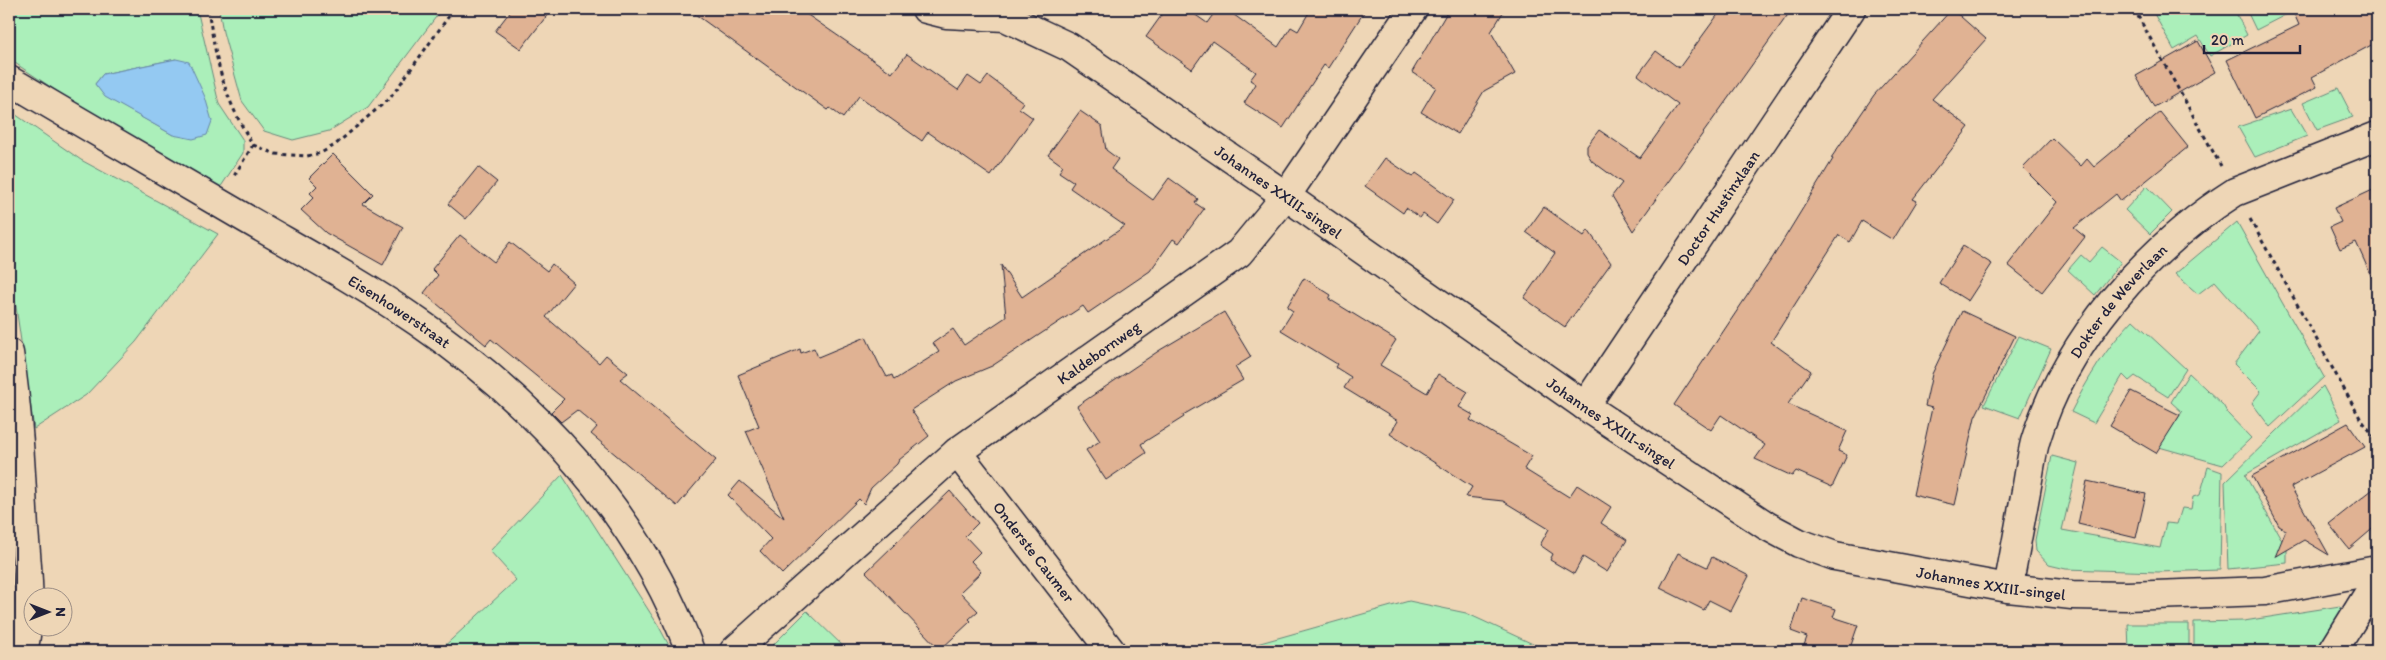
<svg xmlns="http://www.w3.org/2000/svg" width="2386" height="660" font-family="Itim,sans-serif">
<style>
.green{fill:#abefba;stroke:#66887a;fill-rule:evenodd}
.water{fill:#94c9f2;stroke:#6686a9}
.building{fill:#e0b293;stroke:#22223b}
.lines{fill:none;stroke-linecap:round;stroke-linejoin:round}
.minor-casing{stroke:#22223b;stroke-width:31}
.path{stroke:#22223b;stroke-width:3;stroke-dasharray:4 4;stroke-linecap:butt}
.minor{stroke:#eed6b6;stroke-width:28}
.labels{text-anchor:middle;stroke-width:4;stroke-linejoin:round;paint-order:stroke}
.street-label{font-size:16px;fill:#22223b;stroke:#eed6b6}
</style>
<rect width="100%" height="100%" fill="#eed6b6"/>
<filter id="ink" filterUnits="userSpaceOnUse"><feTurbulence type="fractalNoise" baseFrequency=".02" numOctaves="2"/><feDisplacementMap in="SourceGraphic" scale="10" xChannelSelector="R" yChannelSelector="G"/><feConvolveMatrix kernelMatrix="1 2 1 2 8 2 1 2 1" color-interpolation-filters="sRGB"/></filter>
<g filter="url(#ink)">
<path class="green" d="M 9,9 L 197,9 L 219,104 L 243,140 L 243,153 L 220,188 L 101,121 L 9,59 ZM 176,59 L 173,135 L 106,97 L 95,84 L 103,74 Z
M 219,9 L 442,9 L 368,107 L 329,131 L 293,140 L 264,131 L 242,101 L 223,32 Z
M 2154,9 L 2234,9 L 2247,35 L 2210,56 L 2198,36 L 2174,50 L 2152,10 Z
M 2246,9 L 2291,9 L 2293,11 L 2256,30 Z
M 2338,88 L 2353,117 L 2317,130 L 2303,103 Z
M 2291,109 L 2307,136 L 2255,157 L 2238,127 Z
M 9,110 L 81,160 L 218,234 L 136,342 L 86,395 L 34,429 L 16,307 L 9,276 Z
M 2147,186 L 2172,212 L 2150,234 L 2125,210 Z
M 2237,222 L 2324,377 L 2270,427 L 2252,403 L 2261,391 L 2234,364 L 2259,331 L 2215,281 L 2198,294 L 2175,274 Z
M 2102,247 L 2121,262 L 2095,295 L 2068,270 L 2081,255 L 2089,262 Z
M 2133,320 L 2186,369 L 2168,397 L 2135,376 L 2129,381 L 2123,375 L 2094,423 L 2071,412 C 2088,378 2106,348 2133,320 Z
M 2019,336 L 2051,349 L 2020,418 L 1984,405 Z
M 2189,373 L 2223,405 L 2228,414 L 2251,438 L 2223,465 L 2159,447 L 2182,412 L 2171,402 Z
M 2323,386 L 2341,420 L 2245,475 L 2287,549 L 2287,563 L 2228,569 L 2225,482 Z
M 2052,456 L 2078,463 L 2062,530 L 2160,548 L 2166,523 L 2177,524 L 2182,508 L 2191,509 L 2193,497 L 2200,495 L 2208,467 L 2222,472 L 2220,570 L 2158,572 L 2066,569 L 2049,565 L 2036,551 L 2035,540 Z
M 562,475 L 658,625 L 672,651 L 439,651 L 516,580 L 490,551 Z
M 1409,601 L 1466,613 L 1548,651 L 1232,651 Z
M 2340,606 L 2342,615 L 2322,651 L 2242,651 L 2241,646 L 2194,648 L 2194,622 L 2244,621 Z
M 807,611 L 848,651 L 767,651 Z
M 2128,624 L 2189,624 L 2189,651 L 2129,651 Z"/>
<path class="water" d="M 176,59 L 189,62 L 205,97 L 212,121 L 207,135 L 193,139 L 173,135 L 105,97 L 95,84 L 103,74 Z"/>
<path class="building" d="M 512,9 L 552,9 L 521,49 L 495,31 Z
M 688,9 L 799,9 L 892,73 L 907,54 L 958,90 L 968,76 L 981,85 L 988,76 L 1023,102 L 1019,108 L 1033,118 L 991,176 L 928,132 L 922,141 L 859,96 L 843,118 L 830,108 L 828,110 Z
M 1166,9 L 1187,9 L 1207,23 L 1217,9 L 1226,9 L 1278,47 L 1291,27 L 1298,31 L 1311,9 L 1366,9 L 1328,68 L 1324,65 L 1283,128 L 1244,103 L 1256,84 L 1250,80 L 1256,72 L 1212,41 L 1192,69 L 1146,37 Z
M 1449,9 L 1505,9 L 1491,32 L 1515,74 L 1484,91 L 1458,134 L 1421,112 L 1436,87 L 1412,72 Z
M 1722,9 L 1792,9 L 1633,231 L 1612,196 L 1622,183 L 1592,161 L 1587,153 L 1587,146 L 1599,130 L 1640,158 L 1678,105 L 1638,75 L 1656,51 L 1679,68 Z
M 1952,9 L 1986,39 L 1932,99 L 1969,127 L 1913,199 L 1917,201 L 1893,240 L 1862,221 L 1850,242 L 1839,235 L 1771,342 L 1811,371 L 1788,404 L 1847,431 L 1838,451 L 1847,455 L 1832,487 L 1796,471 L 1792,476 L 1755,459 L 1765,445 L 1721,415 L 1711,430 L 1674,405 L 1773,257 L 1833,159 L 1831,158 L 1874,95 Z
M 2292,9 L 2377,9 L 2377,42 L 2312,77 L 2317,87 L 2255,118 L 2227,60 L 2299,25 Z
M 2198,41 L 2215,72 L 2154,107 L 2136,76 Z
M 1080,111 L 1102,126 L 1106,150 L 1118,159 L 1111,169 L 1153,200 L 1169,178 L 1198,199 L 1195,203 L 1204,209 L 1179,243 L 1173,239 L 1150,271 L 1088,313 L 1083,306 L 992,366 L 956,381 L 911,410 L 929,436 L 899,460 L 897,464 L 871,488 L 864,504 L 859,499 L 782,574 L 760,551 L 771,539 L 728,495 L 740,481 L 784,518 L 746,431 L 759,426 L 738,375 L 800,349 L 801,353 L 814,348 L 818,357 L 866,337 L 881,368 L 882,368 L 887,377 L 892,375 L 894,380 L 939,352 L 933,343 L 953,329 L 964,345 L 1006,317 L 1001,265 L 1022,297 L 1125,226 L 1070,188 L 1074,182 L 1059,172 L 1063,166 L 1048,155 Z
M 2160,112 L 2188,147 L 2121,201 L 2116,194 L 2074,228 L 2085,237 L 2042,292 L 2008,265 L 2057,202 L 2023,168 L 2052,138 L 2081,166 L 2087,159 L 2094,167 Z
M 333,154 L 373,194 L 363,204 L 403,227 L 383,265 L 326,233 L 301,210 L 314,197 L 310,193 L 317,186 L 309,178 Z
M 1385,158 L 1413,177 L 1416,173 L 1454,200 L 1437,224 L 1423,214 L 1420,218 L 1406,208 L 1403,213 L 1365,186 Z
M 478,167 L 497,182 L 466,219 L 448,204 Z
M 2377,188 L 2377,289 L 2356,242 L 2340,249 L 2330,227 L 2341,222 L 2334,208 Z
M 1544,207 L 1584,236 L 1588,230 L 1611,263 L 1565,327 L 1524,298 L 1555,253 L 1526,232 Z
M 460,235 L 494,262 L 510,242 L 547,271 L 552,264 L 574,283 L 546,317 L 599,363 L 606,355 L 628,373 L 620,379 L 716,460 L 677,506 L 591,434 L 597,427 L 577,410 L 561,422 L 551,412 L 564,399 L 491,339 L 486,345 L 424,293 L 438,275 L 432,269 Z
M 1963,246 L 1992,264 L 1968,301 L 1939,283 Z
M 1304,278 L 1331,295 L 1329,299 L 1396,340 L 1380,365 L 1427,393 L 1438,374 L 1468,392 L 1459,407 L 1473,415 L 1470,420 L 1532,456 L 1524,469 L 1569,497 L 1577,485 L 1611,507 L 1601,523 L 1627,540 L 1607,572 L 1583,557 L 1574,574 L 1550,560 L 1553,554 L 1540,545 L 1549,529 L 1503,501 L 1466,497 L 1472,487 L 1390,434 L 1398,421 L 1344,388 L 1351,377 L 1335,367 L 1337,364 L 1281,330 L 1293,311 L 1287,307 Z
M 1962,311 L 2015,336 L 1975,417 L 1955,505 L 1913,495 L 1932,408 L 1925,406 L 1932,374 Z
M 1224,312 L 1251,357 L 1235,367 L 1243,380 L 1183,415 L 1184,417 L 1141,444 L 1146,453 L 1106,480 L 1086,450 L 1100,441 L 1077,406 L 1160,350 Z
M 2131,391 L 2180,415 L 2156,453 L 2110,426 Z
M 2348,423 L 2365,447 L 2291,487 L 2329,555 L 2304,540 L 2275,557 L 2286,530 L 2279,526 L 2252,476 Z
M 2087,481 L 2146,494 L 2136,538 L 2078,524 Z
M 2377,486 L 2377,525 L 2349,549 L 2329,524 Z
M 950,491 L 978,523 L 965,536 L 980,552 L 971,561 L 981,572 L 960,592 L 978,611 L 969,619 L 971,621 L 940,650 L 866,572 Z
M 1678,553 L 1707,567 L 1712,557 L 1749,576 L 1731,611 L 1709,600 L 1704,610 L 1660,588 Z
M 1802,598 L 1836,609 L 1833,617 L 1858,625 L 1849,651 L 1802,651 L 1807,637 L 1791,631 Z"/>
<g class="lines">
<defs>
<g id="minor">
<path id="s1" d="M 926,9 L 946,14 L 1005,17 L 1069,47 L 1286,196 L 1585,406 L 1767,526 L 1799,543 L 1835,556 L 2008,588 L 2072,595 L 2127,596 L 2265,591 L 2377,570"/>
<path id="s2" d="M 9,80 C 85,125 161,169 238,214 C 298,249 360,282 418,322 C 535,402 641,516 690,651"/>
<path d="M 9,353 C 18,410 21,470 24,529 C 27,568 33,612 23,651"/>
<path id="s3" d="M 1585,406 L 1851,9"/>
<path id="s4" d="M 957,452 L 1111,651"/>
<path id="s5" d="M 2008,588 C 2014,556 2020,523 2026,491 C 2029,475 2031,458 2035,442 C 2065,341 2147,248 2235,192 L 2377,136"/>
<path id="s6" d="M 734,651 L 957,452 L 1239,253 L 1286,196 L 1413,9"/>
<path d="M 2333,651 L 2377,580"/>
</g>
</defs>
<use href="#minor" class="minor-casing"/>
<path class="path" d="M 208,9 C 217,65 223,96 253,145 L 234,176
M 2134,9 L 2221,166
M 253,145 L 276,154 L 307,156 L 321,153 L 335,145 L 391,97 L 454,9
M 2250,219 L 2360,418 L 2377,440"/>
<use href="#minor" class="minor"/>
</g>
</g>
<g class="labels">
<g class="street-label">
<text dy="6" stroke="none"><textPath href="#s1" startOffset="405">Johannes XXIII-singel</textPath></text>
<text dy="6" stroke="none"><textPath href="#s3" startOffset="239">Doctor Hustinxlaan</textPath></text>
<text dy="6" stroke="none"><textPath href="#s5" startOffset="314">Dokter de Weverlaan</textPath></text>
<text dy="6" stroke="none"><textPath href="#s2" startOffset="454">Eisenhowerstraat</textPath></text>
<text dy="6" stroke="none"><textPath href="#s6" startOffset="472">Kaldebornweg</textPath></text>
<text dy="6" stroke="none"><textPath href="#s1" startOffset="810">Johannes XXIII-singel</textPath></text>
<text dy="6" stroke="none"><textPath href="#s4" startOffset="126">Onderste Caumer</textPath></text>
<text dy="6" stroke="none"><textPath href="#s1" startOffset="1230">Johannes XXIII-singel</textPath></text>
</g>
</g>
<rect width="2386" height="660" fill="none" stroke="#eed6b6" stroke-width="30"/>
<rect x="15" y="15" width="2356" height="630" fill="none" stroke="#22223b" stroke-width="2" filter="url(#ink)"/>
<g transform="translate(48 612) rotate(90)"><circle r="24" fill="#eed6b6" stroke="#9c8e85"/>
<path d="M0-4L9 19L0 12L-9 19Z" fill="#22223b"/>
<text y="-8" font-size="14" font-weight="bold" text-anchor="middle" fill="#22223b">N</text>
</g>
<path d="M2204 45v8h96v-8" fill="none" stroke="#22223b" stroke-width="2.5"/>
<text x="2211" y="45" font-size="15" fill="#22223b" stroke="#eed6b6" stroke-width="4" paint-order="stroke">20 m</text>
</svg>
